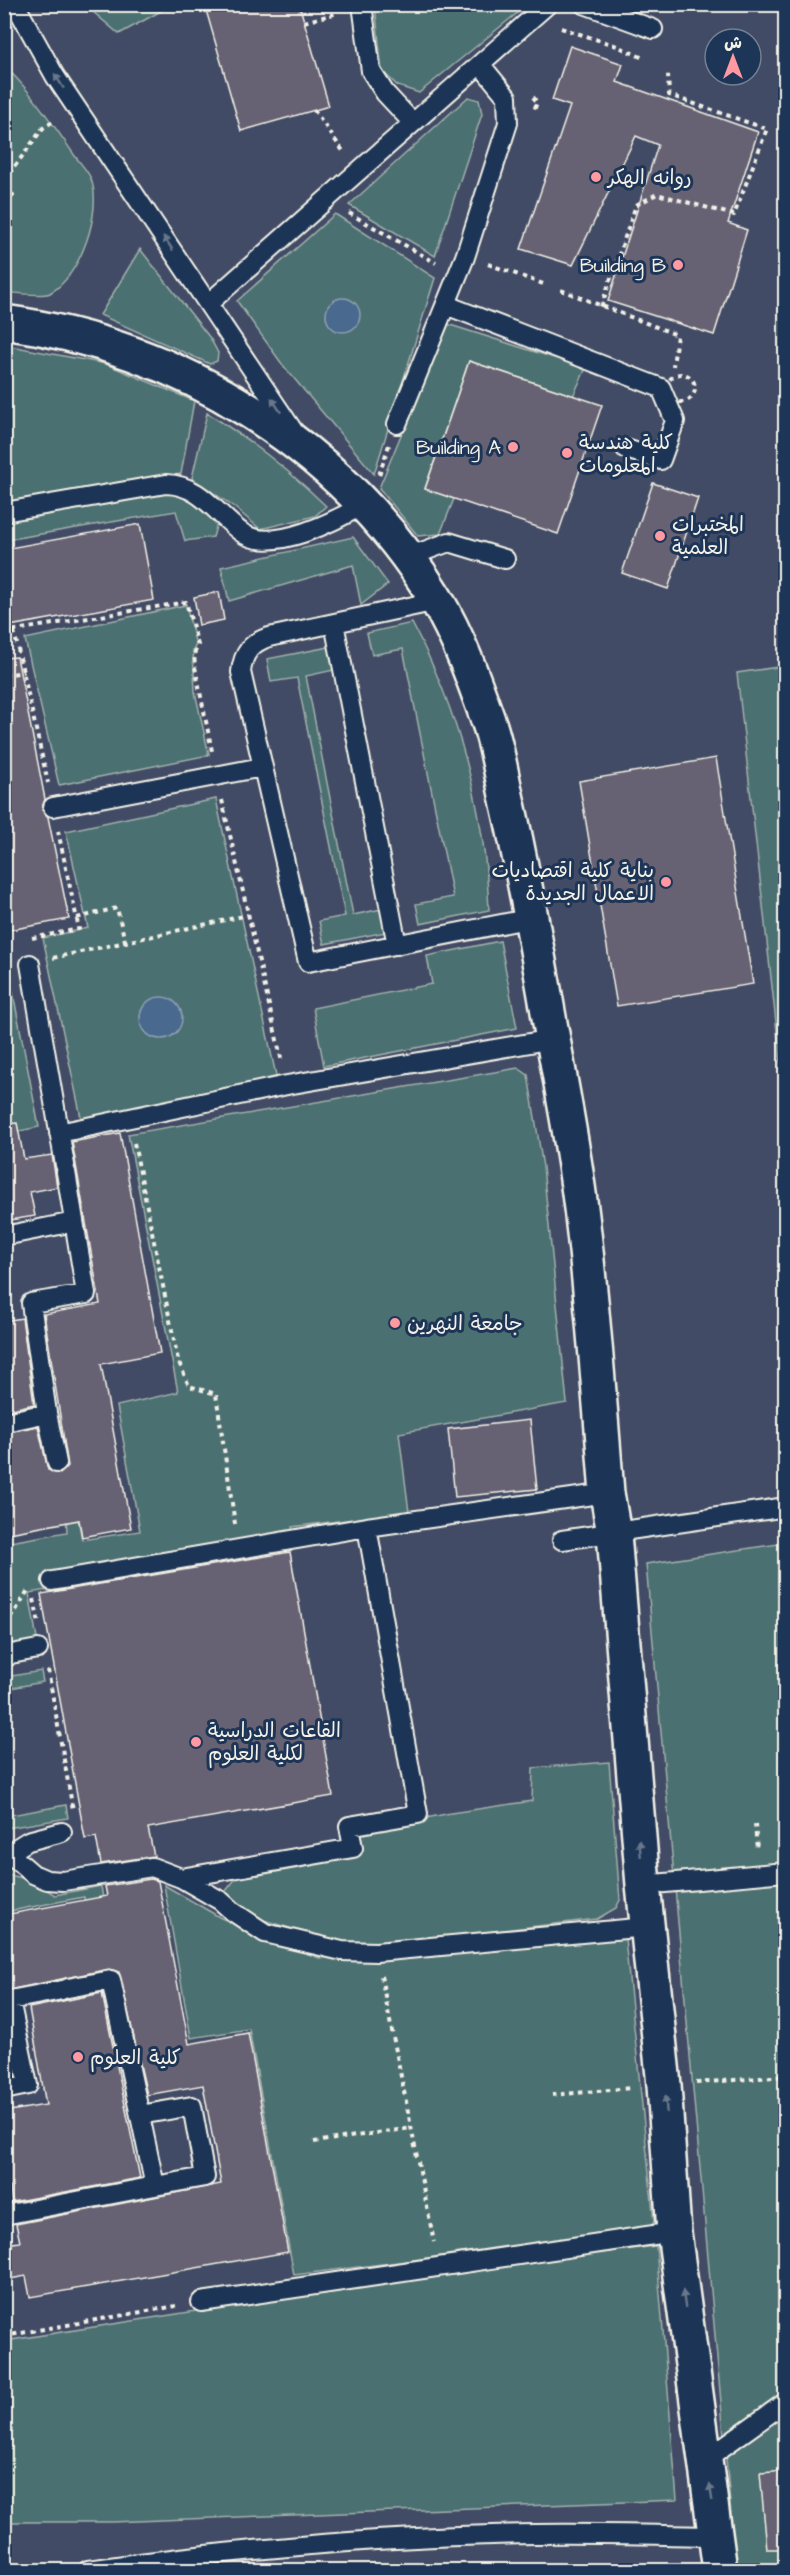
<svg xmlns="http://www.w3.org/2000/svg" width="790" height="2575" font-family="'Architects Daughter','Playpen Sans Arabic',sans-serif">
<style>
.built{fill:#424c65;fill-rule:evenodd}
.green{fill:#4c7071;stroke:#a0b0ac;stroke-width:1.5}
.water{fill:#4a698f;stroke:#8e9fb3;stroke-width:1.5}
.building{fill:#666273;stroke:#f4f1e8;stroke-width:1.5}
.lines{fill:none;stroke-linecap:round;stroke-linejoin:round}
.lane-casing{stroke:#f4f1e8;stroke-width:22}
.secondary-casing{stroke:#f4f1e8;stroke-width:38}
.path{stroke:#f4f1e8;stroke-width:4;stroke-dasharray:4.5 4.5;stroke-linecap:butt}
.lane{stroke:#1d3557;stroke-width:18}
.secondary{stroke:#1d3557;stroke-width:33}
.oneway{fill:#68778a}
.poi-dot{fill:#ff9aa2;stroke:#1d3557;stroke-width:2}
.labels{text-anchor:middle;stroke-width:6;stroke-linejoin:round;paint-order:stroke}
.poi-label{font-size:20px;fill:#f4f1e8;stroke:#1d3557;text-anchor:start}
</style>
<rect width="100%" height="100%" fill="#33425f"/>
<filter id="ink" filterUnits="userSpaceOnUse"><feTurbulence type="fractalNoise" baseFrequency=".0167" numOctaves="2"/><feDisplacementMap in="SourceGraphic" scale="12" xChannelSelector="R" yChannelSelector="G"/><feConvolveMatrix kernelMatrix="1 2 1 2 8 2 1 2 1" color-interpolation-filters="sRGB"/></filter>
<g filter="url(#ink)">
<path class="built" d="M 5,5 L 785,5 L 785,2570 L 5,2570 ZM 715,39 L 751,39 L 751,75 L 715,75 Z"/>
<path class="green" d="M 85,5 L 172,5 L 119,34 Z
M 375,5 L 375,4 L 527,5 L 419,93 L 398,86 L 382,71 Z
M 5,67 C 28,87 57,130 75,156 C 80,163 88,171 91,179 C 103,211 80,277 50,293 C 42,297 15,293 5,292 Z
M 468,97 L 479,100 L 482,114 L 435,256 L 349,205 Z
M 335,214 L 435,278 L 374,474 L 282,364 L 237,301 Z
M 140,249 L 210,338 L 218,353 L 217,361 L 210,364 L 100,315 Z
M 447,324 L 586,368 L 573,396 L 469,361 L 425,488 L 454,499 L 440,534 L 418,536 L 379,488 Z
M 5,345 L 106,364 L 194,401 L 181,474 L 5,503 Z
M 207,413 C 251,440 289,470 326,506 L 315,516 L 260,529 L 234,507 L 192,478 Z
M 182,487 L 218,520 L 213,537 L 185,541 L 176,511 L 5,540 L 5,521 Z
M 353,537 L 388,584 L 361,605 L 353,565 L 229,601 L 221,567 Z
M 186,605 L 196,645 L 193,650 L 195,692 L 209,755 L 59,785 L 25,639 Z
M 412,623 C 459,711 485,811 489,910 L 420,924 L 416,904 L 453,897 L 403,649 L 372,655 L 367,633 Z
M 329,647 L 334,670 L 306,676 L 353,915 L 382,909 L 386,932 L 324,944 L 319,921 L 345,916 L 297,678 L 271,682 L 267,659 Z
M 785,666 L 786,666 L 785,1103 L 737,673 Z
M 216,799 L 277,1080 L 82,1122 L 43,938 L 88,928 L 66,831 Z
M 500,941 L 517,1028 L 324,1066 L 313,1008 L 432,984 L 427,956 Z
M 9,972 L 39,1127 L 5,1134 L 4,973 Z
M 518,1068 L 528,1075 L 543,1167 L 567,1403 L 399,1433 L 409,1512 L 292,1527 L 294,1547 L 29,1593 L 38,1645 L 13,1649 L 7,1623 L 5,1622 L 5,1543 L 67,1532 L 66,1516 L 77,1514 L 82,1540 L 140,1531 L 117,1406 L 178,1392 L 128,1134 Z
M 785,1543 L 785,2570 L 736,2570 L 646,1564 Z
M 9,1665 L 12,1676 L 41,1671 L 43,1682 L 5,1689 L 4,1669 Z
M 609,1762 L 620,1900 L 616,1908 L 597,1919 L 384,1944 L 342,1944 L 247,1915 L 233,1905 L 225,1892 L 237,1877 L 362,1851 L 361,1831 L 451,1813 L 532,1801 L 533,1768 Z
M 4,1773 L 12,1815 L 66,1805 L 68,1818 L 7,1828 L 4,1826 Z
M 4,1874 C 24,1877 39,1884 55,1895 L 101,1886 L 105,1911 L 87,1914 L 84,1897 L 5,1912 Z
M 164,1885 L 221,1918 L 319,1958 L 589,1938 L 625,1939 L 654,2222 L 647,2231 L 294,2275 L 249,2029 L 191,2038 Z
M 656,2246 L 677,2500 L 112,2522 L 5,2522 L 5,2341 L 412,2277 Z"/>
<path class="water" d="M326 315a17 17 0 1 1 34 0a17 17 0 1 1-34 0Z
M140 1018a21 21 0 1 1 42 0a21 21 0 1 1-42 0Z"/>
<path class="building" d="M 225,4 L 299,4 L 329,106 L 241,131 L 206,10 Z
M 570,46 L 623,64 L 617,82 L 758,132 L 728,223 L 747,230 L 714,335 L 608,301 L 658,145 L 636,136 L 573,265 L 521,249 L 570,106 L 552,100 Z
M 469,361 L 602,405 L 558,534 L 425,489 Z
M 653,483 L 698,498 L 668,589 L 622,573 Z
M 140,524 L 154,600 L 4,627 L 4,549 Z
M 219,592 L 224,620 L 199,625 L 194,597 Z
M 17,657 L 45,799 L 42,810 L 48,817 L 69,919 L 4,931 L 4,658 Z
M 716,758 L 753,984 L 617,1006 L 579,781 Z
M 17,1123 L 24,1159 L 52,1155 L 57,1187 L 30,1192 L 35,1216 L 4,1221 L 4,1124 Z
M 120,1133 L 160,1353 L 101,1364 L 131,1528 L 82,1537 L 79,1520 L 4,1534 L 4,1433 L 38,1426 L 48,1470 L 60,1474 L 68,1466 L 44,1314 L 100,1304 L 72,1142 Z
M 22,1318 L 34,1404 L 4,1411 L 4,1321 Z
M 530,1420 L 537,1489 L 455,1497 L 448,1429 Z
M 290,1552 L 333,1796 L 148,1828 L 154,1856 L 101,1864 L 96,1837 L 85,1839 L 41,1594 Z
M 151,1879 L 158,1881 L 189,2044 L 248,2033 L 288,2252 L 30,2297 L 26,2276 L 4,2280 L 4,2244 L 20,2242 L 16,2224 L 221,2184 L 203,2085 L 147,2095 L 119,1972 L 109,1969 L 4,1991 L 4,1915 L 107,1896 L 105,1886 Z
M 102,1993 L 140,2178 L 12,2202 L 10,2187 L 4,2188 L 4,2112 L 46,2105 L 29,2008 Z
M 786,2471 L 786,2549 L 767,2549 L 760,2473 Z"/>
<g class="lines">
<defs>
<path id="lane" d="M 15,4 L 55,76 L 296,435
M 362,4 L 371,71 L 385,93 L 413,123
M 584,4 L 653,29
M 209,303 L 548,4
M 446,305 L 661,388 L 675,421 L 661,460 L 626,449
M 397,424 L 465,257 L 508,123 L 507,97 L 480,64
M 4,512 L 166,484 C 201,485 215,513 241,532 C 271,555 338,520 365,503
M 408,557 L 449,542 L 505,559
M 437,601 L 269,637 C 251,643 243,653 241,672 L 308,962 L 532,918
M 334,623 L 397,945
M 53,807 L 262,767
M 30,964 L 65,1165
M 59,1133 L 287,1085 L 553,1039
M 4,1236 L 74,1222
M 47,1413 L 57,1463
M 6,1422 L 47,1413 L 31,1303 L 86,1294 L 66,1172
M 562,1540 L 786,1507
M 52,1581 L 367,1527 L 607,1493
M 4,1659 L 11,1654 L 38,1649
M 4,1849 L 33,1874 L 47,1880 L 63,1881 L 152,1867 L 181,1878 L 221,1901 L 232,1911 L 265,1933 L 342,1951 L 376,1952 L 647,1927
M 4,1856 L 28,1841 L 62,1832
M 181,1878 L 353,1848 L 349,1826 L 418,1814 L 367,1527
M 643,1885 L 786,1872
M 4,2090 L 28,2085 L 10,2000 L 62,1990
M 140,2115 L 192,2106 L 205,2177 L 155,2186
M 4,2215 L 155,2186 L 111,1980 L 68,1988
M 201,2302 L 674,2232
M 706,2459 L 786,2402
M 88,2570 C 236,2549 386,2536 536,2534 C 596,2533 657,2535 717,2536"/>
<path id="secondary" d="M 4,322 C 180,346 343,446 436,599 C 459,637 475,683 490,726 C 498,751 502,778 508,804 C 522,865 533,927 544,989 C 558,1070 575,1151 584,1233 C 594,1319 600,1406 607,1493 L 614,1534 L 643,1885 L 664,2085 L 674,2232 L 720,2570"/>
</defs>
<use href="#lane" class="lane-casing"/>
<use href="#secondary" class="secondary-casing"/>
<path class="path" d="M 304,22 L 338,13
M 561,28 L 617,46 L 643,58
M 533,97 L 537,102 L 534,111
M 314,110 L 343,151
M 4,181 L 43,128 L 55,120
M 4,189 L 13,195 L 4,206
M 349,213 L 436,263
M 488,264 L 546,285
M 561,290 L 677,335 L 673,366
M 601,307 L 636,205 L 657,194 L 734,215 L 767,129 L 669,95 L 668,74
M667 388a14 14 0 1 1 28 0a14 14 0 1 1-28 0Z
M 379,475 L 389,445
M 14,631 L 48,783
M 4,632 L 186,602 L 198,645 L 194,654 L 195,667 L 212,751
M 4,675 L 24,672
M 222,800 L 282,1062
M 77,918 L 117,908 L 125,941
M 32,938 L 79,929 L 58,831
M 53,958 L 248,915
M 134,1143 L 178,1360 L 189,1386 L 216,1394 L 235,1524
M 34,1599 L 39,1624
M 4,1624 L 15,1612 L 28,1590
M 48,1670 L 73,1810
M 755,1824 L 757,1850
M 381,1976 L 434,2242
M 696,2083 L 786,2076
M 552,2095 L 632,2088
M 314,2142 L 412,2128
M 4,2336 L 176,2306"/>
<use href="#lane" class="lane"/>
<use href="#secondary" class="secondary"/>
</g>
<defs><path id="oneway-solid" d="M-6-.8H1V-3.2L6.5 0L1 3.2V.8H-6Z" transform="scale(1.5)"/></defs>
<g class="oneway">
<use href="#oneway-solid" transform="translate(59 81) rotate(-123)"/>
<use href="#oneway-solid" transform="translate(168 243) rotate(-124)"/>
<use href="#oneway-solid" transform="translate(276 405) rotate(-124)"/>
<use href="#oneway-solid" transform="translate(640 1848) rotate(-95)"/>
<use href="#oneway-solid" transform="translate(666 2104) rotate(-94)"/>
<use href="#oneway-solid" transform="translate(684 2299) rotate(-98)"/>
<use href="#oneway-solid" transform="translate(711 2492) rotate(-98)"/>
</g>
</g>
<g class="poi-dot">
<circle cx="596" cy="177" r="6"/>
<circle cx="678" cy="265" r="6"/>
<circle cx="513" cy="447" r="6"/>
<circle cx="567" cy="453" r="6"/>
<circle cx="660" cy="536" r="6"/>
<circle cx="666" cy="882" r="6"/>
<circle cx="395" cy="1323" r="6"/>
<circle cx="196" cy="1742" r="6"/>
<circle cx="78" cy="2057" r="6"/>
</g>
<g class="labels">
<g class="poi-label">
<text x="608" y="184">روانه الهكر</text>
<text x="666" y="272" text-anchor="end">Building B</text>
<text x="579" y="449">كلية هندسة<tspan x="579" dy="23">المعلومات</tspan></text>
<text x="501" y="454" text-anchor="end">Building A</text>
<text x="672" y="531">المختبرات<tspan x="672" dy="23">العلمية</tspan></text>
<text x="654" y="877" text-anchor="end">بناية كلية اقتصاديات<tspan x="654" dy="23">الاعمال الجديدة</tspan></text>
<text x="407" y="1330">جامعة النهرين</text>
<text x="208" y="1737">القاعات الدراسية<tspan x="208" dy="23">لكلية العلوم</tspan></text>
<text x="90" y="2064">كلية العلوم</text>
</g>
</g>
<rect width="790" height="2575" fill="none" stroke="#1d3557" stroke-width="24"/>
<rect x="12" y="12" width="766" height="2551" fill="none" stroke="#f4f1e8" stroke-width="2" filter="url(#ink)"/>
<g transform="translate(733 57)"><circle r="28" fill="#1d3557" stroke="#738091" stroke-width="1.5"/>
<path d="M0-4.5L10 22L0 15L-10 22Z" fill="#ff9aa2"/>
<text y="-9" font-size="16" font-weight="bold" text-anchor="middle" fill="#f4f1e8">ش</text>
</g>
</svg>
